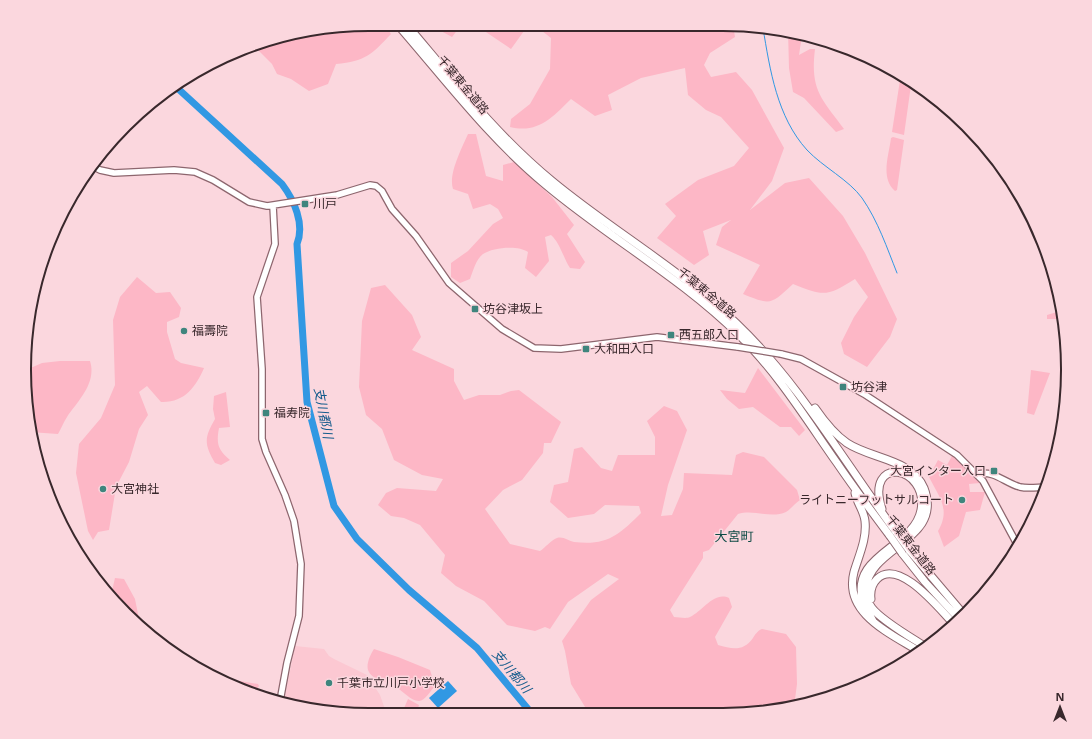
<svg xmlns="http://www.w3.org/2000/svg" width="1092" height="739" font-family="'Open Sans','Noto Sans JP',sans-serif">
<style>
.built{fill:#fcc8d2}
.green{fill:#fdb7c6}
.water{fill:#3198e3}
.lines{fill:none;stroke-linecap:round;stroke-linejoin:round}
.stream{stroke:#3198e3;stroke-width:1}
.river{stroke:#3198e3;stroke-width:7}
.secondary-casing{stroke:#8d666e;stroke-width:8}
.highway-casing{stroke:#8d666e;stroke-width:9}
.secondary{stroke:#fff;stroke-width:5.5}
.highway{stroke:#fff;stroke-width:7}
.secondary-bridge-casing{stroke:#8d666e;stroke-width:8;stroke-linecap:butt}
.highway-bridge-casing{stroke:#8d666e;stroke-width:9;stroke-linecap:butt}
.secondary-bridge{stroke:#fff;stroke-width:5.5}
.highway-bridge{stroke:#fff;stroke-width:7}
.poi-dot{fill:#3f857d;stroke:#fbd7de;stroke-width:1.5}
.labels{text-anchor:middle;stroke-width:3;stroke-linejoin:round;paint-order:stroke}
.street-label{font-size:12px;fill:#39282c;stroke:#fbd7de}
.poi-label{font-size:12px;fill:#39282c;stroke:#fbd7de;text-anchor:start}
.water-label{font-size:13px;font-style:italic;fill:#125a8b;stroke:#fbd7de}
.neighbourhood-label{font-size:13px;fill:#0c4a44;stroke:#fbd7de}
.rim{fill:none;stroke:#39282c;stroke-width:2}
</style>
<rect width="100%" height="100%" fill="#fbd7de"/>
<path class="built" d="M 295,646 L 324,649 L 329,656 L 334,659 L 367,675 L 380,695 L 387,715 L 302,708 L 284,702 Z"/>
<path class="green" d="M 370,24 L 384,24 L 391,34 C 371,55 366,61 336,64 L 328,84 L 309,91 L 291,79 L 277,74 L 272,64 L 253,45 L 259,42 Z
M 443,24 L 462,24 L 452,37 L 441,31 Z
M 474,24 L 529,24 L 511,49 Z
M 533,24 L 733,25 L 735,37 L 710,53 L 704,65 L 711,77 L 736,72 L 752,90 L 784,148 L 772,181 L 750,210 L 785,183 L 809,178 L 843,216 L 865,253 L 897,319 L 890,337 L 867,367 L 844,354 L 841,343 L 854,317 L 868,297 L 855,279 C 828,296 824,297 793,284 C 771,304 772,306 743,294 L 760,265 L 716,245 L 722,227 L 731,220 L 703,231 L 709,255 L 694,265 L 657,238 L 676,216 L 665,204 L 698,180 L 734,166 L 749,148 L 721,117 L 706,110 L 688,95 L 685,68 L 641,78 L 608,95 L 612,110 L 595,116 L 571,99 C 553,117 538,134 510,127 L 511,119 L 530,104 L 550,69 L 551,38 Z
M 788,30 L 802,35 L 799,55 L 810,49 L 815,49 C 810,90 821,98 844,129 L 836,132 L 804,98 L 793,92 L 789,68 Z
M 902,79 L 911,85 L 904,135 L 892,132 L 900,80 Z
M 468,134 L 476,134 L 486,176 L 503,181 L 503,165 L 514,162 L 552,197 L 574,225 L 567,234 L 585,262 L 580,269 L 570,268 C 563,257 560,243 551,235 L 545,237 L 549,261 L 536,277 L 525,268 L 528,252 C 519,245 493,247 483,254 C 476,259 473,271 470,279 L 460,283 L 451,277 L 451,263 L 468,251 L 493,224 L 503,218 L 498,209 L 490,204 L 473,209 L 468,194 L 453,189 C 448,174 462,148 468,134 Z
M 893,137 L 904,140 L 897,190 L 895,191 C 880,178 889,155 891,138 Z
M 137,277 L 156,293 L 170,292 L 181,308 L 179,317 L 167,322 L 167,332 L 175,359 L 181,363 L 204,368 C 196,387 184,403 161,402 L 147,386 L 139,392 L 148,415 L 139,429 L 129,462 L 116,487 L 109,530 L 98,532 L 93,540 L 88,531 L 76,473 L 79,444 L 101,418 L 115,385 L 113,320 L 120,297 Z
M 385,285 L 412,315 L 421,337 L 412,350 L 454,369 L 454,381 L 464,400 L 479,395 L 500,395 L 511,391 L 519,390 L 561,422 L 551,443 L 544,443 L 543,453 L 522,480 L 503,490 L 485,509 L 510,544 L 540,551 C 545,548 551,540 557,538 C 563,536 569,541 574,542 C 607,546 619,535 641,513 L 639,506 L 605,505 L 594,514 L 568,518 L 550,502 L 554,485 L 568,482 L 574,449 L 582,447 L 601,468 L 612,471 L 618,455 L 655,455 L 655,437 L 647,421 L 664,406 L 677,411 L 687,430 L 668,485 L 661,516 L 672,515 L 683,489 L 684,473 L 732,475 L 736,455 L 743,452 L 764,457 L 797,490 L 800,500 C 795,503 791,509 786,512 C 771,519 754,509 738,514 L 709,550 L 703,552 L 703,558 L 670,610 L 674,617 C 679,617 686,619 690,617 C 703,611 714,591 729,598 L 732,607 L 715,637 L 718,645 C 732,649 743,652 753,638 C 755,635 757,631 762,629 L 786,634 L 796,647 L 797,684 L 794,707 L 722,715 L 590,715 L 571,684 L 565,651 L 562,641 L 591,600 L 619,579 L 608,574 L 568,602 L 550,629 L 545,627 L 535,631 L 507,625 L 484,601 L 456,586 L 441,573 L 445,555 L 420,525 L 404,518 L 391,516 L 378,505 L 386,493 L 397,488 L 436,491 L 443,479 L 422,475 L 394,460 L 382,429 L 366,415 L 359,387 L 362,321 L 371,288 Z
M 1057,287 L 1061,302 L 1063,319 L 1047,319 L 1047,315 L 1057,312 L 1050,290 Z
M 60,361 L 90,361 C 97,383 78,401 67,417 C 63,423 61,429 58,434 L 30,432 L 26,370 L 42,363 Z
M 758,368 L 805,430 L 799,436 L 791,427 L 780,427 L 753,407 L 739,409 L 727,399 L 720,390 L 745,393 Z
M 1031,370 L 1050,373 L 1034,415 L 1027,413 Z
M 226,392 L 230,427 L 219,428 C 216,444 218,450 230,460 L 221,465 L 215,463 C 204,444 204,438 215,419 L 213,409 L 214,396 Z
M 952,456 L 970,470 L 980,483 L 969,484 L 970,492 L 985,492 L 980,510 L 966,512 L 959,536 L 944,547 L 938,531 C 951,509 939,497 929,477 L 938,460 L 947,465 Z
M 115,578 L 124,579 L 135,599 L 140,624 L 125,614 L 111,595 Z
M 374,649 L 398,657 L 430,670 L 435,686 C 431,690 425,701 419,701 C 411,701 403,691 396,687 C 389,682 373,680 369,672 C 365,666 370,655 374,649 Z
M 240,681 L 258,684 L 259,686 L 255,692 L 237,686 Z
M 408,699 L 419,705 L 416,715 L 401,715 Z"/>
<path class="water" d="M 448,681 L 457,691 L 438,708 L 429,698 Z"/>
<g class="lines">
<path class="stream" d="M 763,28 C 770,70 777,117 807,150 C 823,167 849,180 862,198 C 878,221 887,248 897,273"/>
<path class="river" d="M 174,85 L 282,184 C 294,200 305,224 297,244 L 307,402 L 334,506 L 357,539 L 409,590 L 477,648 L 533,715"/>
<defs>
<path id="secondary" d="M 92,166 L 100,170 L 114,173 L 174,170 L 195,172 L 213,180 L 249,202 L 267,206 L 337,195 L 370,185 L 376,186 L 382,191 L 392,209 L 416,236 L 449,283 L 502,329 L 534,348 L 561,349 L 657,337 L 738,347
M 273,206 L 275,244 L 257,297 L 262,369 L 262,439 L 266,452 L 285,495 L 294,521 L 301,564 L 299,616 L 287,663 L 280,701
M 781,354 L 801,359 L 864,394 L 957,455 L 983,481 L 1018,546
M 978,474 C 994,470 1005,483 1020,487 C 1029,489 1038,487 1046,487"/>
<path id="highway" d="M 397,24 C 445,79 489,138 546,185 C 609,238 680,277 739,335 C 778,373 806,419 837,463 C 854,488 872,512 890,536
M 406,24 C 452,78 496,135 552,181 C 611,230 680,269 736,323 C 800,384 844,462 896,532
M 815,408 C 824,421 834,434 847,443 C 871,459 912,459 924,488 C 944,540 870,546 866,588 C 866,596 868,603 872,608 C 882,621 912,638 926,647
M 855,493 C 857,503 864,511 865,521 C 867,539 859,555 854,572 C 843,614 892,634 920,652
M 909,550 L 965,616
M 902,553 L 925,582 L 960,620
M 871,599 C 870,591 872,584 877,579 C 899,557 940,610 954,624
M 873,621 C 870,615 866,609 863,602 C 849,554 914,548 921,510 C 929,466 864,454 882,509"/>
</defs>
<use href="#secondary" class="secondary-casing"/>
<use href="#highway" class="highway-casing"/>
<use href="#secondary" class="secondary"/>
<use href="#highway" class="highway"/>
<defs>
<path id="secondary-bridge" d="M 738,347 L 781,354"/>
<path id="highway-bridge" d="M 896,532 L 909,550
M 890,536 L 902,553"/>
</defs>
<use href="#secondary-bridge" class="secondary-bridge-casing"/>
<use href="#highway-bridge" class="highway-bridge-casing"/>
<use href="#secondary-bridge" class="secondary-bridge"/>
<use href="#highway-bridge" class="highway-bridge"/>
</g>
<g class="poi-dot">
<rect x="301" y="200" width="8" height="8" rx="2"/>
<rect x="471" y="305" width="8" height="8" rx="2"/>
<circle cx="184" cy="331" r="4"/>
<rect x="667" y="331" width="8" height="8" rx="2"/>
<rect x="582" y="345" width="8" height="8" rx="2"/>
<rect x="839" y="383" width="8" height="8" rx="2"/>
<rect x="262" y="409" width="8" height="8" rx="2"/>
<rect x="990" y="467" width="8" height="8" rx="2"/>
<circle cx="103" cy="489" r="4"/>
<circle cx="962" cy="500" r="4"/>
<circle cx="329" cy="683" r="4"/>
</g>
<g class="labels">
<g class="street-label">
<text transform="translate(463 85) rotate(50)" y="4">千葉東金道路</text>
<text transform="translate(707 293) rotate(40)" y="4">千葉東金道路</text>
<text transform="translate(911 545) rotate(52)" y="4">千葉東金道路</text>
</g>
<g class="poi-label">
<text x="313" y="208">川戸</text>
<text x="483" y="313">坊谷津坂上</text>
<text x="192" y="335">福壽院</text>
<text x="679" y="339">西五郎入口</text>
<text x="594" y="353">大和田入口</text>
<text x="851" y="391">坊谷津</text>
<text x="274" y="417">福寿院</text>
<text x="986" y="475" text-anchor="end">大宮インター入口</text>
<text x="111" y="493">大宮神社</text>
<text x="954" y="504" text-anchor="end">ライトニーフットサルコート</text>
<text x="337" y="687">千葉市立川戸小学校</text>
</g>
<g class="water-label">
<text transform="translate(324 413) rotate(79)" y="5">支川都川</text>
<text transform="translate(512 671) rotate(50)" y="5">支川都川</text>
</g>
<g class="neighbourhood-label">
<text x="734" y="541">大宮町</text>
</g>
</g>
<path d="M0 0H1092V739H0ZM369 31H723A338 338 0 0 1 1061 369V370A338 338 0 0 1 723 708H369A338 338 0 0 1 31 370V369A338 338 0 0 1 369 31Z" fill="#fbd7de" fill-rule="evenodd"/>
<path class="rim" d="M369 31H723A338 338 0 0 1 1061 369V370A338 338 0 0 1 723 708H369A338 338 0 0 1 31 370V369A338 338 0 0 1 369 31Z"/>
<g transform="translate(1060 707)" stroke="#fbd7de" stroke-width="3" paint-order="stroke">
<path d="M0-3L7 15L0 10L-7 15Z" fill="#39282c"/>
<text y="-6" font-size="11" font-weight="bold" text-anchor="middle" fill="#39282c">N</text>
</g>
</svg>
